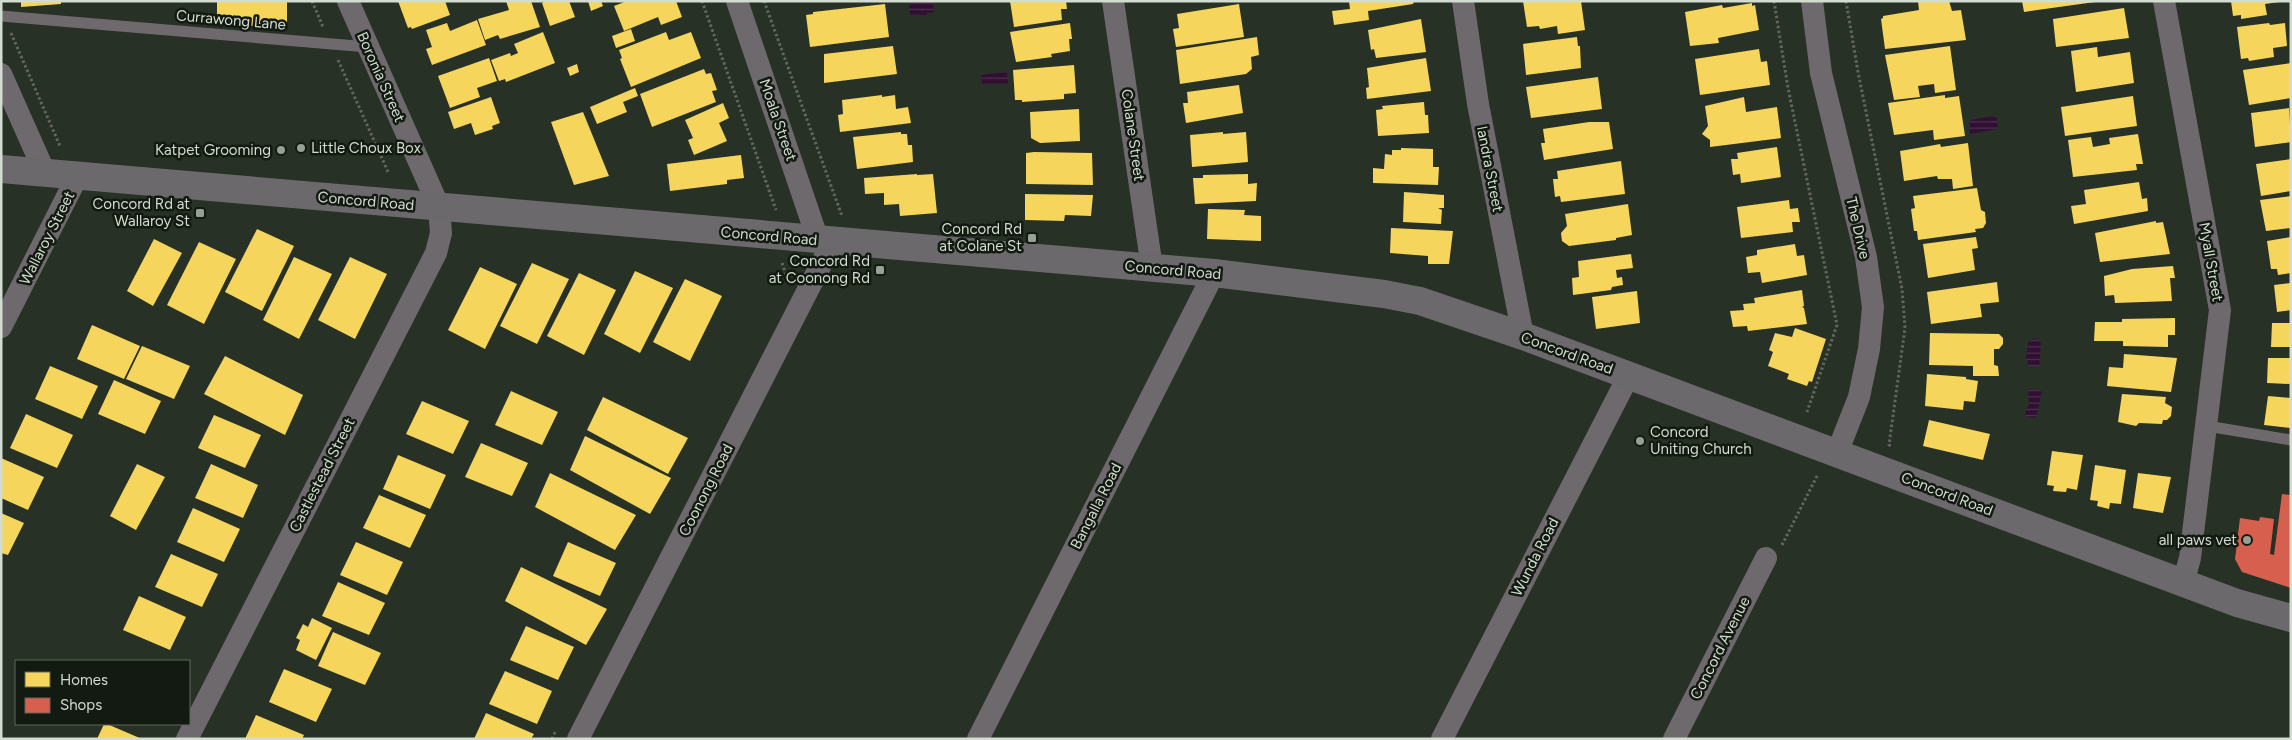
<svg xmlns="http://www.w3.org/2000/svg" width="2292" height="740" font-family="Figtree,sans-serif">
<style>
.water{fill:url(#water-rules)}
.homes{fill:#f6d55c}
.shops{fill:#d6604d}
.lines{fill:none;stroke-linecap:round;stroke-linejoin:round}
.path{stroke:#646563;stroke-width:3;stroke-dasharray:2.5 2.5;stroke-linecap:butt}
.lane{stroke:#6e696d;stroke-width:11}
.street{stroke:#6e696d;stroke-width:22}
.primary{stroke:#6c696c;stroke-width:28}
.poi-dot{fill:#96a094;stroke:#131a11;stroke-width:2}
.labels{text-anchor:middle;stroke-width:5;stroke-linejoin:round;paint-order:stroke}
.street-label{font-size:15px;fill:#d2dcd0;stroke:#131a11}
.poi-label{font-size:15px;fill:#d2dcd0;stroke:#131a11;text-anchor:end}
</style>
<defs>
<pattern id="water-rules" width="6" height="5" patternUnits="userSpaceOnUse" patternTransform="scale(1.25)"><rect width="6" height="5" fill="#310f33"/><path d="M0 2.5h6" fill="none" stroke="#4e3150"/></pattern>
</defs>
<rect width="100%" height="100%" fill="#283126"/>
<path class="water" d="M 933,1 L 934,12 L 927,13 L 927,15 L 910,15 L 909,3 Z
M 1007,72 L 1008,84 L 982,84 L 981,75 Z
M 1993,116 L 1997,118 L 1998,129 L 1970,134 L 1970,120 Z
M 2034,338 L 2041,343 L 2039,366 L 2029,366 L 2026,358 L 2028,343 Z
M 2028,389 L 2042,391 L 2036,418 L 2027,417 L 2025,414 L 2029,404 Z"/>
<path class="homes" d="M 21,1 L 61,1 L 61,4 L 21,7 Z
M 217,1 L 287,1 L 287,27 L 217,25 Z
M 398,1 L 445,1 L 450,15 L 412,29 L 411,27 L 408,28 Z
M 506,1 L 531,1 L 540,27 L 500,39 L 498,35 L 485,40 L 478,19 L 509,10 Z
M 546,1 L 569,1 L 575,17 L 550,26 L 542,3 Z
M 588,1 L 601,1 L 603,6 L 591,11 Z
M 627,1 L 676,1 L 682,17 L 661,25 L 658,17 L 624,31 L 614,6 Z
M 1010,1 L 1066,1 L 1067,9 L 1061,9 L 1062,20 L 1014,27 Z
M 1349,1 L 1414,1 L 1413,4 L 1368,11 L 1369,20 L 1334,25 L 1332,11 L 1350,9 Z
M 1523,1 L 1581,1 L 1585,30 L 1558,34 L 1557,26 L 1540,29 L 1539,26 L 1527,27 Z
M 1918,1 L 1949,1 L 1952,11 L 1961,10 L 1966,40 L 1885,49 L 1881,19 L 1883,18 L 1883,16 L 1919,10 Z
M 2022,1 L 2095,1 L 2095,2 L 2024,12 Z
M 2231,1 L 2279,1 L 2279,2 L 2265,4 L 2267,15 L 2241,19 L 2241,15 L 2233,16 Z
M 1752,3 L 1752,6 L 1755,5 L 1759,30 L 1718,38 L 1719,43 L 1690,46 L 1685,12 L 1722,5 L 1723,8 Z
M 885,4 L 889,37 L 810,47 L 806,15 L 813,14 L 813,12 Z
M 1239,4 L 1244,37 L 1176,47 L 1173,29 L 1179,28 L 1177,14 Z
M 2124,8 L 2129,38 L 2056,47 L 2053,19 Z
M 1421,19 L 1426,52 L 1376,58 L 1374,49 L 1371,50 L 1368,30 Z
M 477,20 L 486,45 L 432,65 L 426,49 L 432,47 L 426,30 L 447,23 L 450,31 Z
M 1070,23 L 1072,39 L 1069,39 L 1070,51 L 1051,54 L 1052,57 L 1016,62 L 1010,32 Z
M 2269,23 L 2270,25 L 2285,23 L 2287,46 L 2273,48 L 2274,57 L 2249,61 L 2248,58 L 2241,59 L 2237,27 Z
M 631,29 L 635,41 L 616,48 L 612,36 Z
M 543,32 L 555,63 L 506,82 L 505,79 L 499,81 L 491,60 L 510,53 L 511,56 L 518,53 L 514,44 Z
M 666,32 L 669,40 L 691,32 L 701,58 L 631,87 L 620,59 L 622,58 L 619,50 Z
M 1257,37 L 1259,55 L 1251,57 L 1252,69 L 1246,74 L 1180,84 L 1176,50 Z
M 1577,37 L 1578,46 L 1580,46 L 1581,68 L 1526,75 L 1523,44 Z
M 893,46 L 897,74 L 824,83 L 824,54 Z
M 1950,46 L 1956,90 L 1935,93 L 1934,84 L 1918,86 L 1920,97 L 1894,100 L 1885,55 Z
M 2097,47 L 2098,57 L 2130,52 L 2134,83 L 2076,92 L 2071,51 Z
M 1759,49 L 1761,62 L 1767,61 L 1770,85 L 1700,95 L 1695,59 Z
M 489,58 L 497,81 L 477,88 L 480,97 L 450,108 L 438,76 Z
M 1426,58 L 1431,91 L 1367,99 L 1366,88 L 1369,87 L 1367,68 Z
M 2291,63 L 2291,98 L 2249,105 L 2243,70 Z
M 577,64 L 579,72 L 570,76 L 567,68 Z
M 1074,65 L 1076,93 L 1064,94 L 1064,99 L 1022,102 L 1022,100 L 1015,100 L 1013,70 Z
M 704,69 L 706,74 L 711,73 L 717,90 L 712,91 L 716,102 L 652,127 L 640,94 Z
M 1598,77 L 1602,109 L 1531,118 L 1526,87 Z
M 1239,85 L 1243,113 L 1186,123 L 1183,103 L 1188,103 L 1187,92 Z
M 635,88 L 638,96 L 623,102 L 627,112 L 597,124 L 590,107 Z
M 882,95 L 882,97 L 895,95 L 896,109 L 908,107 L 911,123 L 840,132 L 838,115 L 843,114 L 842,100 Z
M 1945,95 L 1945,98 L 1959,96 L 1965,136 L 1934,140 L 1933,130 L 1894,135 L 1888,103 Z
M 2133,96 L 2137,126 L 2065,136 L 2061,107 Z
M 491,97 L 500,123 L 492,126 L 493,129 L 475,135 L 471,123 L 454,129 L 448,112 Z
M 1744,97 L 1746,112 L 1777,107 L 1781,138 L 1710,147 L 1710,140 L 1702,134 L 1708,126 L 1705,106 Z
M 1424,102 L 1425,115 L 1428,115 L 1429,133 L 1378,136 L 1376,110 L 1383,109 L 1382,106 Z
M 723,103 L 729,118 L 719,123 L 727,141 L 694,155 L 688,140 L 693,138 L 685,120 Z
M 2289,108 L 2291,142 L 2255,147 L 2251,113 Z
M 1079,109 L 1080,141 L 1040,143 L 1031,138 L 1030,112 Z
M 583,112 L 609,176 L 574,185 L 551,122 Z
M 1589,122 L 1609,122 L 1613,149 L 1544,160 L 1541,143 L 1545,143 L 1543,129 Z
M 901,132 L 901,134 L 907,134 L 908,145 L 912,145 L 913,162 L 857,169 L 853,137 Z
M 1223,132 L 1223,134 L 1246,132 L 1248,162 L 1192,167 L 1190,135 Z
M 2138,134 L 2143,164 L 2136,164 L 2137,170 L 2073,177 L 2068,140 L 2091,137 L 2093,147 L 2110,144 L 2109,138 Z
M 1968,143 L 1973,186 L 1953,189 L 1952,179 L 1938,179 L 1937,176 L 1904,181 L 1900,151 L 1935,145 L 1940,144 L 1941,147 Z
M 1777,147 L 1781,177 L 1741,183 L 1740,174 L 1733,175 L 1731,159 L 1738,159 L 1737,153 Z
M 1401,148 L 1433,149 L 1433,167 L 1439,167 L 1438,185 L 1373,183 L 1373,168 L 1384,169 L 1385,154 L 1392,155 L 1392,150 L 1401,150 Z
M 1034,152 L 1092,153 L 1093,185 L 1026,184 L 1026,153 Z
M 741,155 L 744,178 L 727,180 L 727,184 L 670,191 L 667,164 Z
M 2291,159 L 2291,191 L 2261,196 L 2256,164 Z
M 1621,161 L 1625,194 L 1561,202 L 1560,196 L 1555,197 L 1553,179 L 1558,179 L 1557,171 Z
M 917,174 L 917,175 L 933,174 L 937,213 L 900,216 L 899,204 L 884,205 L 884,193 L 865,194 L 864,178 Z
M 1248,174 L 1248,184 L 1257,183 L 1256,201 L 1195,204 L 1193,178 L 1203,178 L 1203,175 Z
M 2139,182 L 2142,199 L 2147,198 L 2148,211 L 2074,224 L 2071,206 L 2086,204 L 2084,190 Z
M 1977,188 L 1981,210 L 1985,212 L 1986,223 L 1983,228 L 1975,229 L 1976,232 L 1918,240 L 1917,231 L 1914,231 L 1911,209 L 1915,208 L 1913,196 Z
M 1404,192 L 1444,195 L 1444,208 L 1438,208 L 1442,210 L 1441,224 L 1403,222 Z
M 1025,194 L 1093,195 L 1091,216 L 1065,215 L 1064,221 L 1025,220 Z
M 2291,196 L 2291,228 L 2266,231 L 2260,200 Z
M 1789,200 L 1790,209 L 1798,208 L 1800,222 L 1792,222 L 1793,232 L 1741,238 L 1737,207 Z
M 1628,204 L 1632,235 L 1616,238 L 1616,240 L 1569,246 L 1562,241 L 1561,233 L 1567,226 L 1565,214 Z
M 1208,209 L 1245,210 L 1244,215 L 1261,216 L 1261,241 L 1207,239 Z
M 2156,221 L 2156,223 L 2163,222 L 2170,254 L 2100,262 L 2095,233 Z
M 1391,228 L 1453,231 L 1449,264 L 1428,264 L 1428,256 L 1390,253 Z
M 257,229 L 294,246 L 262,311 L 225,292 Z
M 1976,237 L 1978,248 L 1972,249 L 1975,270 L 1928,278 L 1923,244 Z
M 2291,237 L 2291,273 L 2278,275 L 2277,269 L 2271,269 L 2267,241 Z
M 154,239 L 182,253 L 153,306 L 127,291 Z
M 199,242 L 236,259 L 204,324 L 167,305 Z
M 1795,244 L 1797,256 L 1804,255 L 1807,275 L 1762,283 L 1760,272 L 1748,273 L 1746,257 L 1757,255 L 1757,250 Z
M 1631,254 L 1633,268 L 1616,270 L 1617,278 L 1622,277 L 1623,285 L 1612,287 L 1611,290 L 1573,295 L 1572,278 L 1579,277 L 1578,261 Z
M 294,257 L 332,274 L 299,339 L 263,320 Z
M 350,257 L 387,274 L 355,339 L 318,320 Z
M 532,263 L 569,279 L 537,344 L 500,326 Z
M 2173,266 L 2175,278 L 2170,278 L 2172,301 L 2115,303 L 2114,295 L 2105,296 L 2104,276 L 2132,269 Z
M 480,267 L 517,284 L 485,349 L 448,330 Z
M 635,271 L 673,288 L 640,353 L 604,334 Z
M 579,273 L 616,290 L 584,355 L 547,336 Z
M 685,279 L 722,296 L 690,361 L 653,342 Z
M 1997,282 L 1999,302 L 1980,304 L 1982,317 L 1931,324 L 1927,292 Z
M 2291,283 L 2291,310 L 2277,312 L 2274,285 Z
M 1802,290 L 1804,306 L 1802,307 L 1804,308 L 1807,324 L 1748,331 L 1747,326 L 1733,327 L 1730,311 L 1744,310 L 1743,304 L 1755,303 L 1754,298 Z
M 1637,291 L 1640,323 L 1596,329 L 1592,297 Z
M 2175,318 L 2175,335 L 2168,335 L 2168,347 L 2123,346 L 2123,341 L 2094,341 L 2095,322 L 2122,322 L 2122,319 Z
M 2272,323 L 2291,323 L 2291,347 L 2271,347 Z
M 92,325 L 140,346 L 124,379 L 77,359 Z
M 1795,328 L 1826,339 L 1812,382 L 1809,381 L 1807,386 L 1787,379 L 1789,374 L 1768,366 L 1773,352 L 1769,350 L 1775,333 L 1792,337 Z
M 1930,333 L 1999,334 L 2003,338 L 2003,344 L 1999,349 L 1994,349 L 1994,365 L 1998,366 L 1999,376 L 1973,376 L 1973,366 L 1929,365 Z
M 142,346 L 190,366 L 174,399 L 126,379 Z
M 2124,354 L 2177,358 L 2171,392 L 2107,386 L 2109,367 L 2123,368 Z
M 225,356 L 303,395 L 285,435 L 204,394 Z
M 2268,358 L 2291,358 L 2291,384 L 2267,383 Z
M 50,366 L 98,386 L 82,419 L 35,399 Z
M 1927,374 L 1966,377 L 1966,379 L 1978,381 L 1975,402 L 1964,401 L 1963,410 L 1925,406 Z
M 114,380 L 161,401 L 145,434 L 98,414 Z
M 511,391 L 558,412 L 542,445 L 495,425 Z
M 2122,394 L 2166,397 L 2165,403 L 2172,407 L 2171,416 L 2167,420 L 2163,420 L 2162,424 L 2139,423 L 2136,426 L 2118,422 Z
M 2268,396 L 2291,398 L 2291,428 L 2264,425 Z
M 603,397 L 688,438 L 668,474 L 587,430 Z
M 422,401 L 469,421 L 453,454 L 406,434 Z
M 26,414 L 73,435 L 57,468 L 10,448 Z
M 214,415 L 261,435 L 245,468 L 198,448 Z
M 1929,420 L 1990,434 L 1983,460 L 1923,446 Z
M 585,436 L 671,478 L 650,514 L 570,470 Z
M 481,443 L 528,463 L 512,496 L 465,477 Z
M 2052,451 L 2083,455 L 2077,490 L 2067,488 L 2066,492 L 2053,491 L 2054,486 L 2047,485 Z
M 398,455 L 446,475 L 430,509 L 383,489 Z
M 1,458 L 44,477 L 28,510 L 1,498 Z
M 137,464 L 165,477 L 136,530 L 110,516 Z
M 211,464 L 258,485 L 243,518 L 195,498 Z
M 2095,465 L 2126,470 L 2121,504 L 2110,503 L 2109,509 L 2097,506 L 2098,501 L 2090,500 Z
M 550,473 L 636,515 L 615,550 L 535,507 Z
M 2138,473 L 2171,477 L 2163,513 L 2133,508 Z
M 379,495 L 426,515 L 410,548 L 363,528 Z
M 193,508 L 240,529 L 224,562 L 177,542 Z
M 1,513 L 24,523 L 8,555 L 1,553 Z
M 356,542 L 403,562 L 387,595 L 340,575 Z
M 568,542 L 616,563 L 600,596 L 553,576 Z
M 171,554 L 218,574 L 202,607 L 155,587 Z
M 521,567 L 607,609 L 586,645 L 505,601 Z
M 338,582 L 385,603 L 369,635 L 322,616 Z
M 139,596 L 186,617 L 170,650 L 123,630 Z
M 312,618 L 332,628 L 316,660 L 296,650 L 300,640 L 296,638 L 303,624 L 308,627 Z
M 526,626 L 574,647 L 558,680 L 510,660 Z
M 333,632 L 381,653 L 365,685 L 318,666 Z
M 284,669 L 332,689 L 316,722 L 269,702 Z
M 505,671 L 552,691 L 537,724 L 489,704 Z
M 486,713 L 534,734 L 531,739 L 474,739 Z
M 256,715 L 304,735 L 302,739 L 245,739 Z
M 104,724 L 107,724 L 142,739 L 97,739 Z"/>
<path class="shops" d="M 2282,494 L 2291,495 L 2291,588 L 2242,572 L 2235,559 L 2240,518 L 2259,521 L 2260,517 L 2274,519 L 2270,554 L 2274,555 Z"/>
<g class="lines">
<path class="path" d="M 312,1 L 323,27
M 702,1 L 776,210
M 764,1 L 842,216
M 1774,1 L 1788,88 L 1837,325 L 1807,412
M 1846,1 L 1858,72 L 1902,289 L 1905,328 L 1889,445 L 1892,446
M 11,33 L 60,146
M 338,60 L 389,174
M 782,263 L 788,280
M 1782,545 L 1818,474
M 552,739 L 556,730"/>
<path class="lane" d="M 1,16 L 368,47
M 2207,426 L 2291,440"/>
<path class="street" d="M 737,1 L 818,240
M 1113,1 L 1152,268
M 1463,1 L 1478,104 L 1523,336
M 1812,1 L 1821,73 L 1866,257 L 1873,307 L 1869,349 L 1859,397 L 1837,453
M 2164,1 L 2220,310 L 2190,558 L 2183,583
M 1,74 L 45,173
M 1,327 L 78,175
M 187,739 L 436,253 L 441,233 L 439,207 L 348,1
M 578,739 L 833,241
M 978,739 L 1214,273
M 1442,739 L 1629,375
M 1674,739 L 1766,558"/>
<path class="primary" d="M 1,169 L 1214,273 L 1384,294 L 1420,301 L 1523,336 L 2237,603 L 2291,618"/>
</g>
<g class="poi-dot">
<circle cx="301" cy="148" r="5"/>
<circle cx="281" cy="150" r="5"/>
<rect x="195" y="208" width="10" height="10" rx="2.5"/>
<rect x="1027" y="233" width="10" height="10" rx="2.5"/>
<rect x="875" y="265" width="10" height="10" rx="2.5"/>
<circle cx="1640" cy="441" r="5"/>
<circle cx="2247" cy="540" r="5"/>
</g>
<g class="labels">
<g class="street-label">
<text transform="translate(231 20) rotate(5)" y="5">Currawong Lane</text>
<text transform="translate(381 77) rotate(66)" y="5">Boronia Street</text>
<text transform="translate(778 120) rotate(71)" y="5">Moala Street</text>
<text transform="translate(1133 135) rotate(82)" y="5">Colane Street</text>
<text transform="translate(1490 169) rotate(79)" y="5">Iandra Street</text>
<text transform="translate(366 201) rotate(5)" y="5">Concord Road</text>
<text transform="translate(1858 228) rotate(77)" y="5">The Drive</text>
<text transform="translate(769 236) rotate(5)" y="5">Concord Road</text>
<text transform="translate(47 238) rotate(-63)" y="5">Wallaroy Street</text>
<text transform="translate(2211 262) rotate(80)" y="5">Myall Street</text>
<text transform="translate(1173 270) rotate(5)" y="5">Concord Road</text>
<text transform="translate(1567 353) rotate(20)" y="5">Concord Road</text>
<text transform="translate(322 475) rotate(-63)" y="5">Castlestead Street</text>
<text transform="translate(706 490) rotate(-63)" y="5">Coonong Road</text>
<text transform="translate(1947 494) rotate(21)" y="5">Concord Road</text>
<text transform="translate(1096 506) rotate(-63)" y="5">Bangalla Road</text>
<text transform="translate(1535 557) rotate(-63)" y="5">Wunda Road</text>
<text transform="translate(1720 648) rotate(-63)" y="5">Concord Avenue</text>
</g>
<g class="poi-label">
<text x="311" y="153" text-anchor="start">Little Choux Box</text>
<text x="271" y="155">Katpet Grooming</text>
<text x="190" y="209">Concord Rd at<tspan x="190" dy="17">Wallaroy St</tspan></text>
<text x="1022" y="234">Concord Rd<tspan x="1022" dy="17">at Colane St</tspan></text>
<text x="870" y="266">Concord Rd<tspan x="870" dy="17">at Coonong Rd</tspan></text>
<text x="1650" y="437" text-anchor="start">Concord<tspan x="1650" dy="17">Uniting Church</tspan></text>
<text x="2237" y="545">all paws vet</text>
</g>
</g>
<rect width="2292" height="740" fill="none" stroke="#d2dcd0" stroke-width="5"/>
<rect x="15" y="660" width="175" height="65" fill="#131a11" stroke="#5f685d"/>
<rect x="25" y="672" width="25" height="15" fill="#f6d55c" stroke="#5f685d"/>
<text x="60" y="685" font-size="15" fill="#d2dcd0">Homes</text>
<rect x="25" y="698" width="25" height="15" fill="#d6604d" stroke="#5f685d"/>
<text x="60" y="710" font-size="15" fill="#d2dcd0">Shops</text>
</svg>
